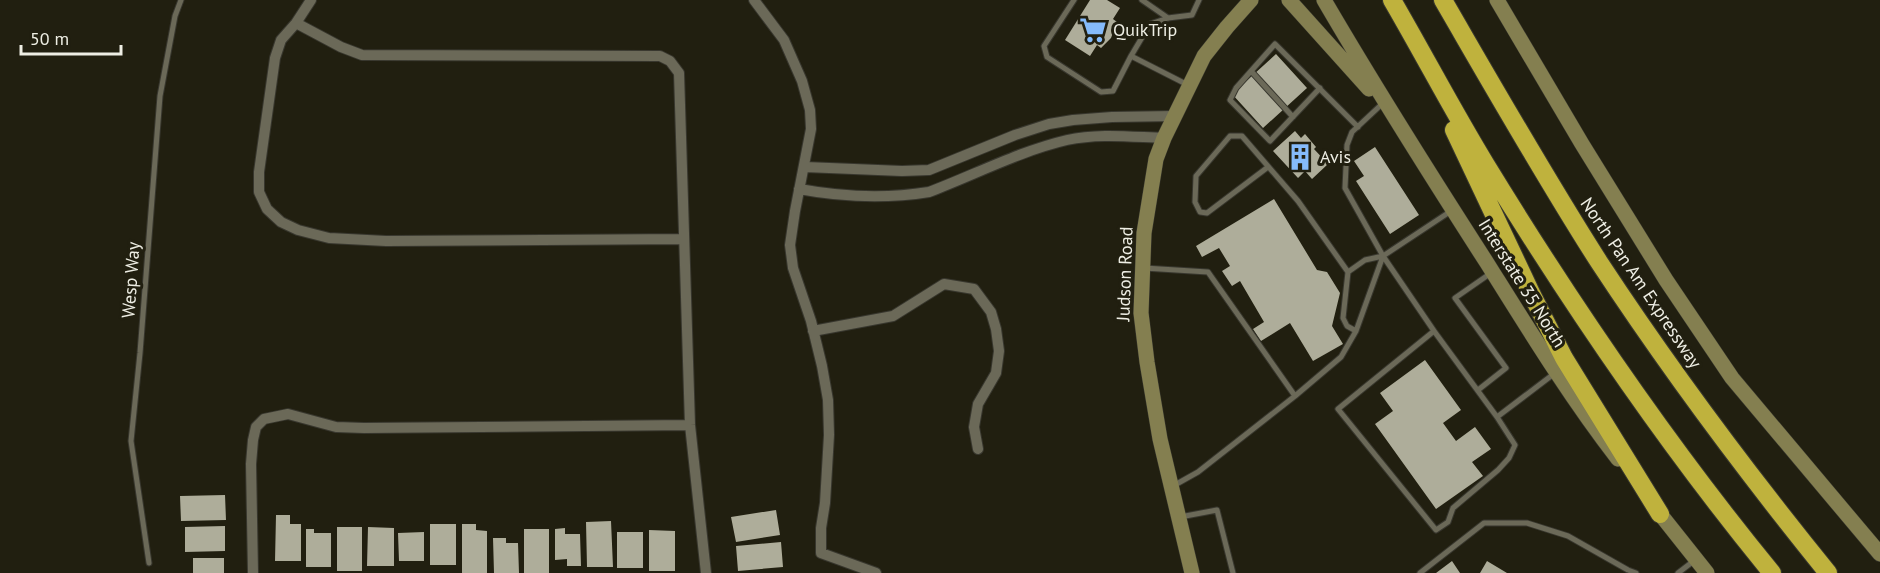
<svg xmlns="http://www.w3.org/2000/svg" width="1880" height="573" font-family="'PT Sans',sans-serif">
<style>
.building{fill:#aead9a}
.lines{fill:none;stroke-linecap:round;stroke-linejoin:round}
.service-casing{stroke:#38372e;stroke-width:7}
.minor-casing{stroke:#38372e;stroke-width:12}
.secondary-casing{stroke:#38372e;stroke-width:16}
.motorway-casing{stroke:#38372e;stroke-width:20}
.service{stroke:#6b6958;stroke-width:5}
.minor{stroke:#6b6958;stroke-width:10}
.secondary{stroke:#847f50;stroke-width:15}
.motorway{stroke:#bfb23d;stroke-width:18}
.labels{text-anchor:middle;stroke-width:6;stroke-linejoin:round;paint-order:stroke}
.poi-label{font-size:18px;fill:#eeeee4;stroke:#211f10;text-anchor:start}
.street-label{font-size:18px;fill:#eeeee4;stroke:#211f10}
</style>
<rect width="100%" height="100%" fill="#211f10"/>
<path class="building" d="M 1090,0 L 1107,0 L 1120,8 L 1113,19 L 1117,22 L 1111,38 L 1101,48 L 1097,45 L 1090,56 L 1065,40 Z
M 1276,54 L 1307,88 L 1263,128 L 1232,94 Z
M 1295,131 L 1301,138 L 1305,134 L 1316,147 L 1314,149 L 1328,164 L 1312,179 L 1305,171 L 1298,178 L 1273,151 Z
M 1375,147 L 1419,215 L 1390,234 L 1356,181 L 1364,176 L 1354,161 Z
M 1274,199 L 1317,270 L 1327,272 L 1340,293 L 1332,326 L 1343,344 L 1313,361 L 1290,323 L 1261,341 L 1253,329 L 1264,322 L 1240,281 L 1232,286 L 1222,271 L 1230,266 L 1219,248 L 1202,257 L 1196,246 Z
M 1425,360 L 1461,410 L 1443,423 L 1456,441 L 1475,427 L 1491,449 L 1472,462 L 1483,476 L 1436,509 L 1375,424 L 1393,411 L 1380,393 Z
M 225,495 L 226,520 L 181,521 L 180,496 Z
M 776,510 L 780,535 L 736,542 L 731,517 Z
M 276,515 L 290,515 L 290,524 L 301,524 L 301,561 L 275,561 Z
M 611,521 L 613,567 L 587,567 L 586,522 Z
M 430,524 L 456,524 L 456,565 L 430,565 Z
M 462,524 L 476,524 L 476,530 L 487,531 L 487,573 L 462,573 Z
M 225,526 L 225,551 L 185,552 L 185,527 Z
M 337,527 L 362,527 L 362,571 L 337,571 Z
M 368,527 L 394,528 L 394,566 L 367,566 Z
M 565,528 L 565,534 L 580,534 L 581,566 L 567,566 L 567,559 L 555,560 L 555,529 Z
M 306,529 L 314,529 L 314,533 L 331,533 L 331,567 L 306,567 Z
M 524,529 L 549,529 L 549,573 L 524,573 Z
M 649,530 L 675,531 L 675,571 L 649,571 Z
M 424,532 L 424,561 L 399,561 L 398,533 Z
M 617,532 L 643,532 L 643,568 L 617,568 Z
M 493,538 L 506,538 L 506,543 L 518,543 L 519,573 L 494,573 Z
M 781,542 L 783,567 L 738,571 L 736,546 Z
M 193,558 L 224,558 L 224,573 L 193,573 Z
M 1452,561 L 1460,573 L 1436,573 Z
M 1487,561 L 1507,573 L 1480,573 Z"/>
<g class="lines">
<defs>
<path id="service" d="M 1074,0 L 1044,46 L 1047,57 L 1101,92 L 1113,91 L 1131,56 L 1188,85
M 1142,0 L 1168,18
M 1131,56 L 1150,24 L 1168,18 L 1192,15 L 1199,0
M 1251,71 L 1293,117
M 1320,88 L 1270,141 L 1230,100 L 1236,88 L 1275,44 L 1358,127
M 1382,104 L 1352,132 L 1347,145 L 1345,188 L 1383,256 L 1434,331 L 1338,409 L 1436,530 L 1448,522 L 1453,508 L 1498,470 L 1509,458 L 1515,445 L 1497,417 L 1555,373
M 1268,167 L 1207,213 L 1200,212 L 1195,202 L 1196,176 L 1230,136 L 1242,136 L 1298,201 L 1348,272 L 1365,260 L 1383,256 L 1451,211
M 1144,268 L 1208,272 L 1295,396
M 1348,272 L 1343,318 L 1347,326 L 1356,331
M 1434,331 L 1497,417
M 1478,390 L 1506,368 L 1455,298 L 1491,273
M 1173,486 L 1198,472 L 1295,396 L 1341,357 L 1356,331 L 1383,256
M 1180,517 L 1217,510 L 1233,573
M 149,563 L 131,441 L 140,353 L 160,96 L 175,16 L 181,0
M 1420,573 L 1484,523 L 1527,523 L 1568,536 L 1628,570 L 1636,573
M 1678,573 L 1695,560"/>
<path id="minor" d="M 311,0 L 296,23 L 281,40 L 275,58 L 259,172 L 259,192 L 267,209 L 281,222 L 298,230 L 329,238 L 386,241 L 684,239
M 754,0 L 784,40 L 802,81 L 810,110 L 811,129 L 795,211 L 790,245 L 793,268 L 811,321 L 822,366 L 828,400 L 829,435 L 825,503 L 821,528 L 821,553 L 876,573
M 296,23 L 341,47 L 362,55 L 660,56 L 670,61 L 679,73 L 690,425 L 706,573
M 805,167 L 902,171 L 929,170 L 1015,135 L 1049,124 L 1073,120 L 1112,117 L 1175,116
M 799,189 C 842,197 885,199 929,192 C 974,175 1020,151 1067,140 C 1099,133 1132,137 1164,138
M 813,331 L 893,316 L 944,284 L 974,289 L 991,312 L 996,329 L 999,351 L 996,373 L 978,404 L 974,427 L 978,449
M 253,573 L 251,464 L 253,440 L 256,427 L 264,419 L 288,414 L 336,427 L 364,428 L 690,425"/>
<path id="secondary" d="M 1289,0 L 1369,89
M 1324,0 C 1376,89 1431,176 1487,263 C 1529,330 1570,397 1618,459
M 1497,0 L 1582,144 L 1666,280 L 1732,378 L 1880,554
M 1653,505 L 1707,573
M 1192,573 L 1160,439 L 1147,362 L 1141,313 L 1144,233 L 1156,159 L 1164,138 L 1204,56 L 1227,27 L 1251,0"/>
<path id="motorway" d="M 1392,0 C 1424,55 1453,111 1486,165 C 1573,307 1667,445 1772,573
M 1443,0 C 1494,88 1544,176 1599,262 C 1670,370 1747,473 1828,573
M 1454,130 L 1532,295 L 1564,358 L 1660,514"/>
</defs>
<use href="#service" class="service-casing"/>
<use href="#minor" class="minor-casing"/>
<use href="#secondary" class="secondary-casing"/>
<use href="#motorway" class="motorway-casing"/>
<use href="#service" class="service"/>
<use href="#minor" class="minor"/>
<use href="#secondary" class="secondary"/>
<use href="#motorway" class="motorway"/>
</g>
<defs>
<symbol id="supermarket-bare" viewBox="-9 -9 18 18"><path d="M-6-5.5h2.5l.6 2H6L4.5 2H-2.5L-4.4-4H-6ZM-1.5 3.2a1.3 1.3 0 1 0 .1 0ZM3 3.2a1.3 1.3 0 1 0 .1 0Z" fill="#85bbfb" stroke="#211f10" stroke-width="2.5" paint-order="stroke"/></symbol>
<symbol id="building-bare" viewBox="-9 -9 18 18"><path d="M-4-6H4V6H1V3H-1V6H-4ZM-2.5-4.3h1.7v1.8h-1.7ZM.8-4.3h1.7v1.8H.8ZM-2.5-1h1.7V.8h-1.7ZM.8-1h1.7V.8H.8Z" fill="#85bbfb" stroke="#211f10" stroke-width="2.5" paint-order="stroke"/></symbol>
</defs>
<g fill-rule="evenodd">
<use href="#supermarket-bare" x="1074" y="11" width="38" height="38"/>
<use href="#building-bare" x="1281" y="138" width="38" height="38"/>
</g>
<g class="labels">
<g class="poi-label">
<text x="1113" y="36">QuikTrip</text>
<text x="1320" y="163">Avis</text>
</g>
<g class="street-label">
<text transform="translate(1125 274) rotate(-88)" y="6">Judson Road</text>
<text transform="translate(131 280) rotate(-86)" y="6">Wesp Way</text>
<text transform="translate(1522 283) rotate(58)" y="6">Interstate 35 North</text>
<text transform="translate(1641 283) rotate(56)" y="6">North Pan Am Expressway</text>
</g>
</g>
<path d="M21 45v9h100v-9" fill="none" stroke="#eeeee4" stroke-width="3"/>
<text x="30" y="45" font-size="18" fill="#eeeee4" stroke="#211f10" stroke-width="4.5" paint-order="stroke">50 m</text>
</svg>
